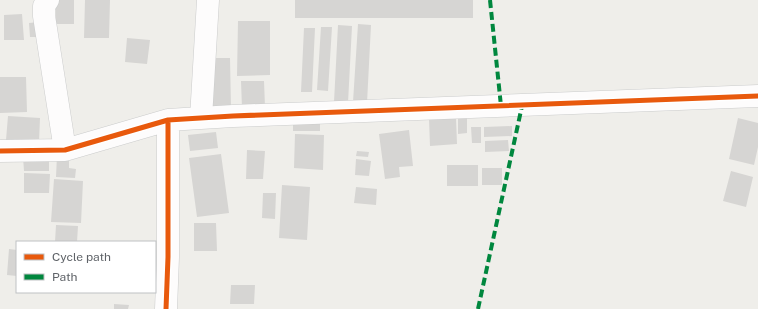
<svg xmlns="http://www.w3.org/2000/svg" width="758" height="309" font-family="'Public Sans',sans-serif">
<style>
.building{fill:#d6d5d3}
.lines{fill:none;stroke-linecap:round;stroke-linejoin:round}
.minor-casing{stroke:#cbcccc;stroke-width:23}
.minor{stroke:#fdfcfc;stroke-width:22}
.quiet{stroke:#00873e;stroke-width:4;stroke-dasharray:8 4;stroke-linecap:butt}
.cycleway-casing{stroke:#fff;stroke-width:8}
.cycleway{stroke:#e8590c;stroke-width:5}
</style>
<rect width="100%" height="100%" fill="#efeeea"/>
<path class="building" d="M 56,0 L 74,0 L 74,24 L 56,24 Z
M 85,0 L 110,0 L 109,38 L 84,38 Z
M 295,0 L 473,0 L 473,18 L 295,18 Z
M 22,14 L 24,40 L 4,40 L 4,15 Z
M 238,21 L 270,21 L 270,75 L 237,76 Z
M 39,22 L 40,37 L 30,37 L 29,23 Z
M 358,24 L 371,25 L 367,103 L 353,102 Z
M 338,25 L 352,26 L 348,103 L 334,102 Z
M 321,27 L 332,27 L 328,91 L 317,90 Z
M 304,28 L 315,28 L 312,92 L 301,92 Z
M 127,38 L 150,40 L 147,64 L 125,62 Z
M 206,58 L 230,58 L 231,108 L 207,108 Z
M 0,77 L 26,77 L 27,112 L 0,113 Z
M 241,81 L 264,81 L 265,107 L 242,108 Z
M 8,116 L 40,118 L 39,142 L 6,140 Z
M 458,116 L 467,116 L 467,133 L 458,134 Z
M 456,118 L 457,144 L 430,146 L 429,119 Z
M 738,118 L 758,123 L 758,147 L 754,165 L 729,159 Z
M 293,120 L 320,121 L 320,131 L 293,131 Z
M 512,126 L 512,136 L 484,137 L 484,127 Z
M 471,127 L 481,127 L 481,143 L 472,143 Z
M 409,130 L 413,166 L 399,167 L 400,177 L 385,179 L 379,134 Z
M 216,132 L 218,148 L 190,151 L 188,135 Z
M 295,134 L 324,135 L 323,170 L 294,168 Z
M 508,140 L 509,151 L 485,152 L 485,141 Z
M 247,150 L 265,151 L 263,179 L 246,179 Z
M 357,151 L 369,152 L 368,157 L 356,156 Z
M 221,154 L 229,213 L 197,217 L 189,158 Z
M 57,155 L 69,156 L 69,168 L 76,169 L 75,178 L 56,177 Z
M 23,157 L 49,157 L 49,171 L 24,171 Z
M 356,159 L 371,161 L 369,176 L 355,175 Z
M 447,165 L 478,165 L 478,186 L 447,186 Z
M 482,168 L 502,168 L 502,185 L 482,185 Z
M 731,171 L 753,177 L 746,207 L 723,201 Z
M 24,173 L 50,174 L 49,193 L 24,193 Z
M 54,179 L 83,181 L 81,223 L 51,222 Z
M 282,185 L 310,187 L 307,240 L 279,238 Z
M 356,187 L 377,189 L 376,205 L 354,203 Z
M 263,193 L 276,193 L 275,219 L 262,218 Z
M 194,223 L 216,223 L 217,251 L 194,251 Z
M 56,225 L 78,226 L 77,242 L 55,242 Z
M 9,249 L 17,250 L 17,276 L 7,275 Z
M 231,285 L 255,285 L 254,304 L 230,304 Z
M 114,304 L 129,305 L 128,309 L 114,309 Z"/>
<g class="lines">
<defs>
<path id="minor" d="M 48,0 L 44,6 L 44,16 L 65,150
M 201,118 L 208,0
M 0,151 L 65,150 L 168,120 L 233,116 L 758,96
M 166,309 L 168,257 L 168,120"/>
</defs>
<use href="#minor" class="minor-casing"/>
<use href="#minor" class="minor"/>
<path class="quiet" d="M 490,0 L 501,106
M 478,309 L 522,106"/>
<defs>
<path id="cycleway" d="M 0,151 L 65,150 L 168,120 L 233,116 L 758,96
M 166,309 L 168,257 L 168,120"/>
</defs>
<use href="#cycleway" class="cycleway-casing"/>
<use href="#cycleway" class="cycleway"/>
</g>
<rect x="16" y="241" width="140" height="52" fill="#ffffff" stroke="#bfc1c3"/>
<rect x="24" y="254" width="20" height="6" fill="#e8590c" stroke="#bfc1c3"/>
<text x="52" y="261" font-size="12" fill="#5f6368">Cycle path</text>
<rect x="24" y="274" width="20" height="6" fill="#00873e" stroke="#bfc1c3"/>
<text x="52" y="281" font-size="12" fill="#5f6368">Path</text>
</svg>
